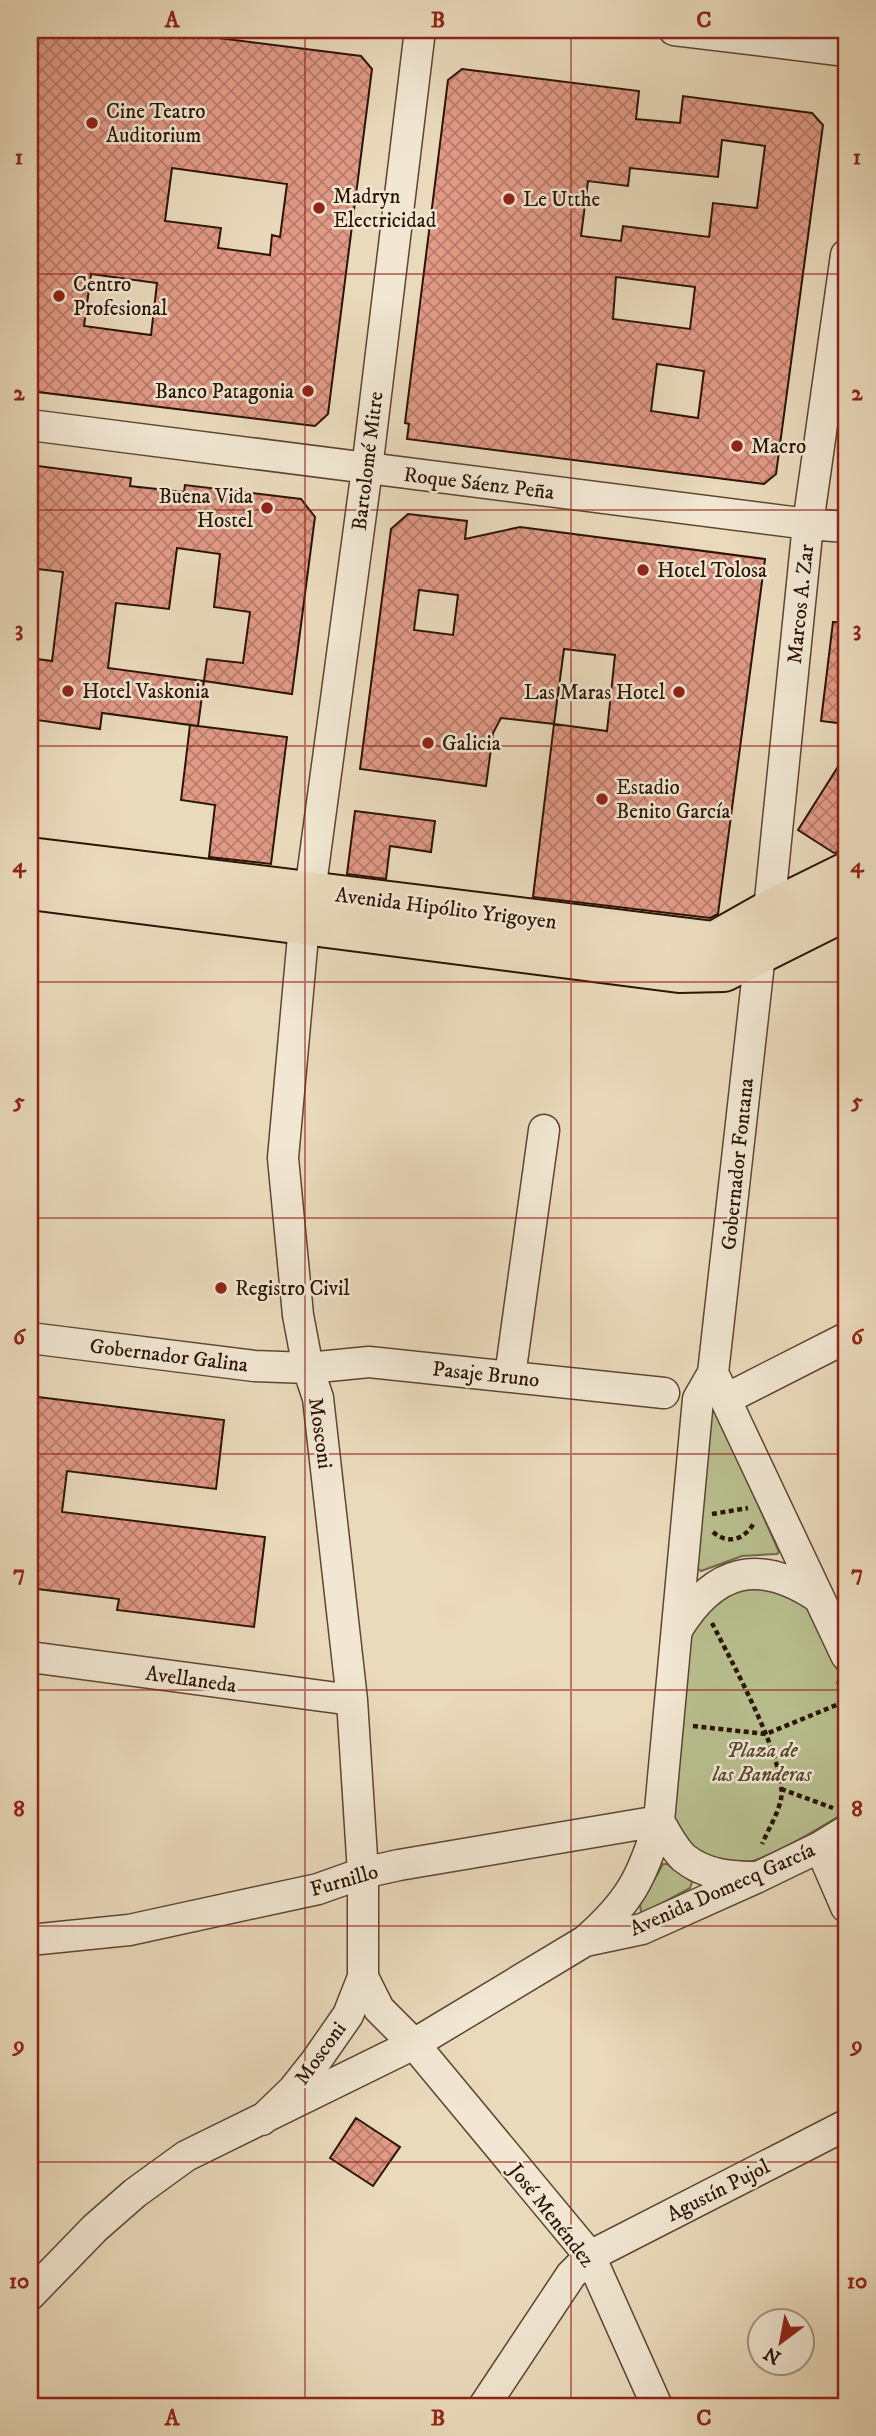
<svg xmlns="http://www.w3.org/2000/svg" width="876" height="2436" font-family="'IM FELL DW Pica',serif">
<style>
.park{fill:#b8bf8f;stroke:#726a4a;stroke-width:2}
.building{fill:url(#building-cross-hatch);stroke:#2c1404;stroke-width:2;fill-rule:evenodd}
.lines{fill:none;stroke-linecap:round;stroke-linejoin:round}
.minor-casing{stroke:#5c4632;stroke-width:33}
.major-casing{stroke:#2c1404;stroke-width:42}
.path{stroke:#2c1404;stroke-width:4.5;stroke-dasharray:5 3.5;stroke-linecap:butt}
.minor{stroke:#f1e7d3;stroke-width:30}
.major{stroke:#eadabc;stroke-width:38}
.grid{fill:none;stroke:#8f2418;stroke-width:2;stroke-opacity:0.55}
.poi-dot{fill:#8f2418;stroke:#f1e7d3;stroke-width:2.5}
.labels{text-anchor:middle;stroke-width:5;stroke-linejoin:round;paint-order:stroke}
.poi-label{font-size:21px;fill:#2c1404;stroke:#f1e7d3;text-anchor:start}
.street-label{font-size:21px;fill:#2c1404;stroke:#f1e7d3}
.park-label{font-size:21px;font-style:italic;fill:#56472e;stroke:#f1e7d3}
.neatline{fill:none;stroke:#8f2418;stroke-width:2.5}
.grid-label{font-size:23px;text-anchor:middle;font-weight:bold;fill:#8f2418}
</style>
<defs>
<pattern id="building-cross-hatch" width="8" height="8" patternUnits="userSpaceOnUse" patternTransform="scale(1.75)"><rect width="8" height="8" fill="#e29a87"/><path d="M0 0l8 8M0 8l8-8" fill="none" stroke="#b77c6c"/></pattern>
</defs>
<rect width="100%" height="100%" fill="#eadabc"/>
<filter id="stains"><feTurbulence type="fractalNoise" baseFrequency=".00286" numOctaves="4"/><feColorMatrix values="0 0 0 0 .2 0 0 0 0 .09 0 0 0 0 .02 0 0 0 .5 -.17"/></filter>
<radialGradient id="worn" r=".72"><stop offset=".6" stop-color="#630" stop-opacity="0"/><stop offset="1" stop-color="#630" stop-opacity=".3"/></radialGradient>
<path class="park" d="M 711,1411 L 719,1416 L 779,1552 L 777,1554 L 742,1556 L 701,1571 L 697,1568 Z
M 766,1584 L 807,1607 L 846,1687 L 846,1812 C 821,1827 758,1867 730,1865 C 724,1865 720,1862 715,1859 C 693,1849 684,1842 674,1820 L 690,1636 L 693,1623 L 732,1587 Z
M 663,1864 L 667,1864 L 692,1882 L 690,1888 L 644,1913 L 641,1912 L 640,1905 Z"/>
<path class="building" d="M 30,30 L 155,30 L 361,56 L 372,69 L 328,414 L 315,426 L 30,391 ZM 172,168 L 287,184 L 280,237 L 272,235 L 270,255 L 218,248 L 221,228 L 165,221 ZM 91,274 L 157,283 L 151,335 L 84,326 Z
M 462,69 L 639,91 L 636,119 L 680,123 L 683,96 L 812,113 L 823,125 L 776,474 L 764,484 L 407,439 L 409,424 L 405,423 L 448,80 ZM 722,140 L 765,146 L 757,208 L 713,203 L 709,237 L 623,226 L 621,241 L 581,236 L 588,181 L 628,186 L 630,168 L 718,177 ZM 616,277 L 695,287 L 690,329 L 613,319 ZM 657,364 L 704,371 L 698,418 L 651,411 Z
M 30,465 L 131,478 L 130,486 L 184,492 L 185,485 L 301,499 L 315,517 L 292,694 L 204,681 L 198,726 L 102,713 L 100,729 L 30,719 L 30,658 L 52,661 L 63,572 L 30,568 ZM 177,548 L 220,554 L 214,607 L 250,612 L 243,663 L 207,659 L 204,681 L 108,668 L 116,603 L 169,609 Z
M 408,514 L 467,521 L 465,539 L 520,527 L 765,559 L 718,914 L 710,918 L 533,897 L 554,724 L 501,718 L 493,733 L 486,786 L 360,769 L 391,529 ZM 419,590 L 458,595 L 453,635 L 414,630 ZM 564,649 L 615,655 L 607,731 L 554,724 Z
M 833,622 L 846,623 L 846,724 L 821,721 Z
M 190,725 L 287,737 L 271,864 L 209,857 L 215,805 L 181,800 Z
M 846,754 L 846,850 L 834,853 L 798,830 Z
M 355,811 L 435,821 L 431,852 L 390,846 L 386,879 L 347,874 Z
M 30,1396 L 224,1420 L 216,1489 L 67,1471 L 62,1512 L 265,1537 L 254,1627 L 117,1610 L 119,1599 L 30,1588 Z
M 356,2118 L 400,2147 L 373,2186 L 330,2158 Z"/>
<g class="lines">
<defs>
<path id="minor" d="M 674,30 L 846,51
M 30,425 L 808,524 L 846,527
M 30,1338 L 254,1366 L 308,1368 L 369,1362 L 664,1393
M 713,1373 L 846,1655
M 510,1376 L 544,1130
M 726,1399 L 846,1338
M 677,1630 C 714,1569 759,1557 819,1598
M 30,1657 L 352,1700
M 659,1821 C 666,1833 674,1849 684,1858 C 705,1875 731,1877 757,1877
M 820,1847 L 846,1907
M 30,1940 L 129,1930 L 318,1889 L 363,1873 L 399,1865 L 659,1821
M 585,1941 C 629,1903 643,1877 659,1821 L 698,1399 L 713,1373 L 760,954 L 769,910 L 808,524 L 846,255
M 363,1977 L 379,2009 L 414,2044 L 590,2256 L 657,2406
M 262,2120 L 293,2090 L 316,2061 L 348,2015 L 363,1977 L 363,1873 L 352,1700 L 318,1398 L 308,1368 L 298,1315 L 283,1158 L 304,925 L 310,892 L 367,469 L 420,30
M 30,2295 L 95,2228 L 135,2193 L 186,2156 L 414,2044 L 585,1941 L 642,1929 L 758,1877 L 820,1847 L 846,1831
M 484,2406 L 571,2275 L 590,2256 L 846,2125"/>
<path id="major" d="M 30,857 L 714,941 L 769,910 L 846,872
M 30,890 L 679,973 L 724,972 L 846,911"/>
</defs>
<use href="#minor" class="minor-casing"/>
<use href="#major" class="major-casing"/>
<path class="path" d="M 712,1514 L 748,1508
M 713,1532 C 728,1545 744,1540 754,1523
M 712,1623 C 730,1659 788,1763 781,1799 C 778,1814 768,1830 762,1844
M 838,1681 L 846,1698
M 693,1726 L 766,1734 L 846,1701
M 781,1789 L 833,1808"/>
<use href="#minor" class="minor"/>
<use href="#major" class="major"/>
</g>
<path class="grid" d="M 305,30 L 305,2406M 571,30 L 571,2406M 30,274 L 846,274M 30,510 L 846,510M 30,746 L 846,746M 30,982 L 846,982M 30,1218 L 846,1218M 30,1454 L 846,1454M 30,1690 L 846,1690M 30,1926 L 846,1926M 30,2162 L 846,2162"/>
<g class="poi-dot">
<circle cx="92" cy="123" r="7"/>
<circle cx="509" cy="199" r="7"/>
<circle cx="319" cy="208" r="7"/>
<circle cx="59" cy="296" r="7"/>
<circle cx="308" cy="391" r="7"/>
<circle cx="737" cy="446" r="7"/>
<circle cx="267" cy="508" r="7"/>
<circle cx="643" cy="570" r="7"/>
<circle cx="68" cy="691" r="7"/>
<circle cx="679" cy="692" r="7"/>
<circle cx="428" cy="743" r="7"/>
<circle cx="602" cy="799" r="7"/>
<circle cx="221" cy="1288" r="7"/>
</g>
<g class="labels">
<g class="poi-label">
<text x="106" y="118">Cine Teatro<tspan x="106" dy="24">Auditorium</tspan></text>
<text x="333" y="203">Madryn<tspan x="333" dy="24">Electricidad</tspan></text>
<text x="523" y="206">Le Utthe</text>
<text x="73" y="291">Centro<tspan x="73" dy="24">Profesional</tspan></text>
<text x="294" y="398" text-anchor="end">Banco Patagonia</text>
<text x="751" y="453">Macro</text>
<text x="253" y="503" text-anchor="end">Buena Vida<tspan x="253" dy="24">Hostel</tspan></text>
<text x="657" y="577">Hotel Tolosa</text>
<text x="82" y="698">Hotel Vaskonia</text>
<text x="665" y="699" text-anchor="end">Las Maras Hotel</text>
<text x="442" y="750">Galicia</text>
<text x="616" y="794">Estadio<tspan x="616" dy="24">Benito García</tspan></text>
<text x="235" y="1295">Registro Civil</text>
</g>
<g class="street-label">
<text transform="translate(367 461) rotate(-83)" y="7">Bartolomé Mitre</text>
<text transform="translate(479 483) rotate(7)" y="7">Roque Sáenz Peña</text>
<text transform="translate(800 604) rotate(-84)" y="7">Marcos A. Zar</text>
<text transform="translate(446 908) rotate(7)" y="7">Avenida Hipólito Yrigoyen</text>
<text transform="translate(737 1164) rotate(-84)" y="7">Gobernador Fontana</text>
<text transform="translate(169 1355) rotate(7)" y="7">Gobernador Galina</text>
<text transform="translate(486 1374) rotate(6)" y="7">Pasaje Bruno</text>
<text transform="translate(321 1433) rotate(82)" y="7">Mosconi</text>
<text transform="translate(191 1679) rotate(8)" y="7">Avellaneda</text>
<text transform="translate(344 1880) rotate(-16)" y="7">Furnillo</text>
<text transform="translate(722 1889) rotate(-24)" y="7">Avenida Domecq García</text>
<text transform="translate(320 2053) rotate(-54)" y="7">Mosconi</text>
<text transform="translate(718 2190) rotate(-27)" y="7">Agustín Pujol</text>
<text transform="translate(552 2215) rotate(52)" y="7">José Menéndez</text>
</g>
<g class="park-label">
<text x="762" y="1757">Plaza de<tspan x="762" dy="24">las Banderas</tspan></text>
</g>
</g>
<rect width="876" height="2436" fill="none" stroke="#eadabc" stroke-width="77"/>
<g transform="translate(781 2342) rotate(212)"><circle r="33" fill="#f1e7d3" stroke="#a29380" stroke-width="2"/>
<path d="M0-5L12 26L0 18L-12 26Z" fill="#8f2418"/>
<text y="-10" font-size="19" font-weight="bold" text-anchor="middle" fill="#2c1404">N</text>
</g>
<rect x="38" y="38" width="800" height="2360" class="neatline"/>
<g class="grid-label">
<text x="172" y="27">A</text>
<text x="438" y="27">B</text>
<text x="704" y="27">C</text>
<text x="19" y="164">1</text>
<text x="857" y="164">1</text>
<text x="19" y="400">2</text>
<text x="857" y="400">2</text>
<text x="19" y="636">3</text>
<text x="857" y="636">3</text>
<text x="19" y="872">4</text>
<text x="857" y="872">4</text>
<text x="19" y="1108">5</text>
<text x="857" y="1108">5</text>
<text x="19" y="1344">6</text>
<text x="857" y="1344">6</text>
<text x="19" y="1580">7</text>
<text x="857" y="1580">7</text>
<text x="19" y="1816">8</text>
<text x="857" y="1816">8</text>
<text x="19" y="2052">9</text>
<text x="857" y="2052">9</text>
<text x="19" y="2288">10</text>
<text x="857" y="2288">10</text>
<text x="172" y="2425">A</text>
<text x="438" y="2425">B</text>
<text x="704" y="2425">C</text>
</g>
<rect width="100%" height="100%" filter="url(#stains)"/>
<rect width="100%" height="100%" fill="url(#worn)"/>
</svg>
